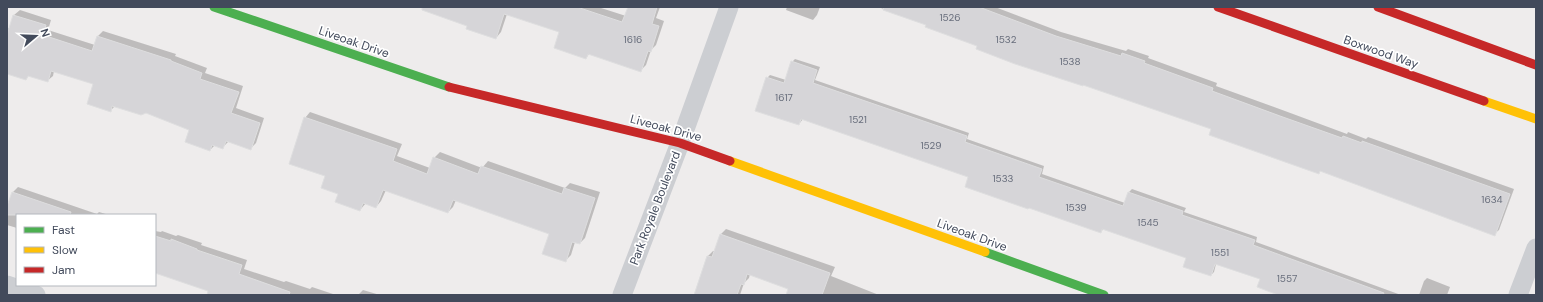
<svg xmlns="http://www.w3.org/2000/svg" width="1543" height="302" font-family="'DM Sans',sans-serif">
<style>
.shadow{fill:#0003}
.building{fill:#d6d5d8;stroke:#dededf}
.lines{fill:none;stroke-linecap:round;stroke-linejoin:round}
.street{stroke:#ccced2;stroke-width:19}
.fast{stroke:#4caf50;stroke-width:9}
.slow{stroke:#ffc107;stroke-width:9}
.jam{stroke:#c62828;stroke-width:9}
.labels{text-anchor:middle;stroke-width:3.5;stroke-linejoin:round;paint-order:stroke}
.number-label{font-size:10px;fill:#686e7c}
.street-label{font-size:12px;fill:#424a5b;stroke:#fff}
</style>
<rect width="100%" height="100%" fill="#eeecec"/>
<path class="shadow" d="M 425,7 L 598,7 L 626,16 L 629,7 L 660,7 L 656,18 L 664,21 L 656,45 L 651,50 L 646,65 L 641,70 L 590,53 L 586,58 L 560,32 L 507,14 L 501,32 L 496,38 Z
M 787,7 L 820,7 L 817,15 L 813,20 L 786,10 Z
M 878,7 L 995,7 L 1061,32 L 1126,51 L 1128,49 L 1149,56 L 1148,58 L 1217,83 L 1216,86 L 1285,111 L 1347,134 L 1348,132 L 1366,139 L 1368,137 L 1514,189 L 1499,230 L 1494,234 L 1321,170 L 1318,173 L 1213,129 L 979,45 L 927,24 Z
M 20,10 L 51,20 L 48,30 L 95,45 L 98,36 L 103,31 L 176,54 L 175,56 L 207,68 L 205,73 L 243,86 L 236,108 L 264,118 L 256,143 L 250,149 L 229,141 L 223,147 L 215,145 L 210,150 L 191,129 L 146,112 L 115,106 L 110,111 L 94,84 L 54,71 L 53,76 L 47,81 L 29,75 L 26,79 L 7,73 L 7,28 L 10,29 L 14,15 Z
M 795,59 L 820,67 L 815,80 L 969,133 L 967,139 L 1044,166 L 1042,174 L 1125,203 L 1129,192 L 1132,189 L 1186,208 L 1184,212 L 1257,237 L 1256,242 L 1401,295 L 1281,295 L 1261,279 L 1216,264 L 1214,272 L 1211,275 L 1187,258 L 1104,229 L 1100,232 L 969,176 L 803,119 L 799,124 L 767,78 L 770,75 L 786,80 L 792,62 Z
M 310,112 L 402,144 L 397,156 L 430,168 L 434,158 L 440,152 L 482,168 L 488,161 L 565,188 L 570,183 L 600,192 L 585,238 L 580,243 L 575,242 L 571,255 L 566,260 L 550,233 L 456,200 L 453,207 L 448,212 L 386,190 L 381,201 L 376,207 L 366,203 L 360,210 L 339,193 L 326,176 L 305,118 Z
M 18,187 L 97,214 L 99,212 L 109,215 L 17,215 L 17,228 L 7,225 L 7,210 L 13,192 Z
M 726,229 L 835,267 L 831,276 L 879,295 L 787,295 L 789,288 L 750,274 L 749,278 L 744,283 L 740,295 L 695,295 L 708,256 L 713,251 L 715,251 L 721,234 Z
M 155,231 L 161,232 L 162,231 L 176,236 L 178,235 L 202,243 L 201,245 L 247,260 L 244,269 L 284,282 L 286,281 L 310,289 L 312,287 L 336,295 L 208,295 L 209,291 L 155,272 Z
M 1427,278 L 1450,287 L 1447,295 L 1419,295 L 1424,281 Z
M 363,290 L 380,295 L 358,295 Z"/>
<path class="building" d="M 422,7 L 577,7 L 622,22 L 628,7 L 657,7 L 652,24 L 659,26 L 651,52 L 648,51 L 641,72 L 588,54 L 586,59 L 554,48 L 559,32 L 504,14 L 496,39 L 466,29 L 467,26 L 422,10 Z
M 884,7 L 979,7 L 1056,36 L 1121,56 L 1122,53 L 1145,61 L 1144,63 L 1213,88 L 1212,91 L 1280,116 L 1342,138 L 1343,136 L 1362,143 L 1362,141 L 1510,194 L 1495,236 L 1320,171 L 1319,174 L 1209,135 L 1211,129 L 1083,85 L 1083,86 L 1015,64 L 976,49 L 977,46 L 925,27 L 926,25 L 883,10 Z
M 13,15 L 46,25 L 43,35 L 92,51 L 97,36 L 171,60 L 171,61 L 202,73 L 200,79 L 239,92 L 231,113 L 260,123 L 251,150 L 226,141 L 223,149 L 212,145 L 210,151 L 185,142 L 189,130 L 146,113 L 141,115 L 112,106 L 111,112 L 87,104 L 93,84 L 51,71 L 48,82 L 28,76 L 26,80 L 7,74 L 7,35 Z
M 791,61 L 817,70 L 813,83 L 967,136 L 965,142 L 1042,169 L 1039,177 L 1123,206 L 1128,192 L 1183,211 L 1182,215 L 1255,240 L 1253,245 L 1384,293 L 1383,295 L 1278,295 L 1257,287 L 1260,279 L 1215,264 L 1211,276 L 1183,267 L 1186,258 L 1102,229 L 1101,233 L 1029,208 L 1028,209 L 965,187 L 968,177 L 801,119 L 799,125 L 755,111 L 766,77 L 784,83 Z
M 304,117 L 397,149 L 393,161 L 427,174 L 433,157 L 478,174 L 481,166 L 562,194 L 564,188 L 595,198 L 580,244 L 572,242 L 566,262 L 542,254 L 549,234 L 453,200 L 448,213 L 383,190 L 376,208 L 363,203 L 360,211 L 335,202 L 338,194 L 321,188 L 325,176 L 289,164 Z
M 12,192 L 71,212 L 70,215 L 7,215 L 7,206 Z
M 720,234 L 830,273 L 822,295 L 786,295 L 788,289 L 747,274 L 744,285 L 741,284 L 737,295 L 694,295 L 707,256 L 712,257 Z
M 155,236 L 171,241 L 171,239 L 197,249 L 197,250 L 242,265 L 239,274 L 290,292 L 289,295 L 207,295 L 208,291 L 155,273 Z"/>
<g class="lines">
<path class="street" d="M 7,285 L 36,295
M 622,295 L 680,143 L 729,7
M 1518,295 L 1536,248"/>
<path class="fast" d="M 214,7 L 449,87
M 985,252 L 1104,295"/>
<path class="slow" d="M 1484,101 L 1536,119
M 730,161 L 985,252"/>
<path class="jam" d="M 1218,7 L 1484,101
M 1378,7 L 1536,65
M 449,87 L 680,143 L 730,161"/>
</g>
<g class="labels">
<g class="number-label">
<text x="950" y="21">1526</text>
<text x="633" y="43">1616</text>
<text x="1006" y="43">1532</text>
<text x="1070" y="65">1538</text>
<text x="784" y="101">1617</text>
<text x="858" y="123">1521</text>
<text x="931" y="149">1529</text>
<text x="1003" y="182">1533</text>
<text x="1492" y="203">1634</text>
<text x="1076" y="211">1539</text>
<text x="1148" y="226">1545</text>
<text x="1220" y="256">1551</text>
<text x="1287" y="282">1557</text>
</g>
<g class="street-label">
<text transform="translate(354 42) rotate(19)" y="4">Liveoak Drive</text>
<text transform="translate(1381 52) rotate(19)" y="4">Boxwood Way</text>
<text transform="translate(666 128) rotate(15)" y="4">Liveoak Drive</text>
<text transform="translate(655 208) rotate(-69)" y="4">Park Royale Boulevard</text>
<text transform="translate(972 235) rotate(20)" y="4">Liveoak Drive</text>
</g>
</g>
<rect width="1543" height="302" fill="none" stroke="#424a5b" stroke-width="16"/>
<rect x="16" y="214" width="140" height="72" fill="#ffffff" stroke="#b3b7bd"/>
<rect x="24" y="227" width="20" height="6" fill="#4caf50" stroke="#b3b7bd"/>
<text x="52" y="234" font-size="12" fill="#424a5b">Fast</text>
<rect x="24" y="247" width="20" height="6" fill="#ffc107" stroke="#b3b7bd"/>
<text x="52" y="254" font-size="12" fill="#424a5b">Slow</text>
<rect x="24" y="267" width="20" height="6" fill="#c62828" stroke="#b3b7bd"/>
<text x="52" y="274" font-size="12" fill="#424a5b">Jam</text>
<g transform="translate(36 36) rotate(71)" stroke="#ffffff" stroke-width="3" paint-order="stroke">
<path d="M0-3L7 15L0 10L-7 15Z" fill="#424a5b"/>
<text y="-6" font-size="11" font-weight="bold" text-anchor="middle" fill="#424a5b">N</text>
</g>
</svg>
